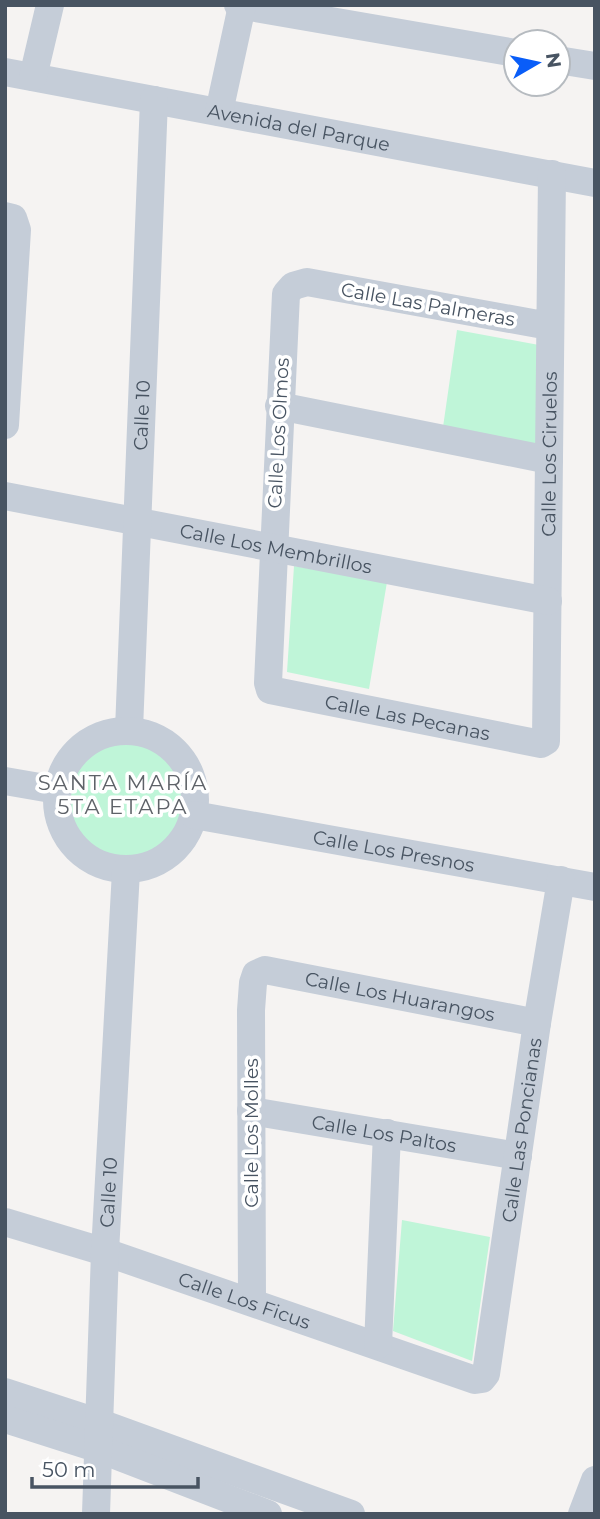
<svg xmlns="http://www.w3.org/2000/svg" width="600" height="1519" font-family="Montserrat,sans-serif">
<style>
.green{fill:#bff5d8}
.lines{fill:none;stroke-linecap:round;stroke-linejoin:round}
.minor{stroke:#c5cdd8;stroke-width:28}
.labels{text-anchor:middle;stroke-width:7;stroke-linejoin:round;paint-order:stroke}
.street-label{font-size:19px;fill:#485462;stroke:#fff}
.neighbourhood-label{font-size:21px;letter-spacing:2px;fill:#5e6268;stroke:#fff}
</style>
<rect width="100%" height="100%" fill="#f5f3f2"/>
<path class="green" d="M 457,330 L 539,345 L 544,455 L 442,434 Z
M 294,566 L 387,582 L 369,689 L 287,672 Z
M68 800a57 57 0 1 1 114 0a57 57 0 1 1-114 0Z
M 402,1220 L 490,1237 L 472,1361 L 393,1331 Z"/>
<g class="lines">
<g class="minor">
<path d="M 238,5 L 516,53"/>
<path d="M 558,60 L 595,66"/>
<path id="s1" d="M 5,72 L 595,183"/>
<path d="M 33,77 L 50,5"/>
<path d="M 219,112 L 242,6"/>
<path d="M 5,216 L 13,218 L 17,230 L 5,425"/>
<path id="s2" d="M 549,326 L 307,282 L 293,286 L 286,294 L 268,683 L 270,690 L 541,744 L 546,741 L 552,174"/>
<path d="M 279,406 L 549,460"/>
<path id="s3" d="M 5,496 L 548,601"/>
<path id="s4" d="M 129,730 L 154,100"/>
<circle cx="126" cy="800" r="69"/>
<path d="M 5,781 L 57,790"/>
<path id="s5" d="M 194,815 L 595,887"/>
<path id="s6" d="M 251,1111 L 518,1156"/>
<path id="s7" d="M 5,1222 L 105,1252 L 475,1380 L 482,1379 L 486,1374 L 537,1023 L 561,880"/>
<path id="s8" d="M 252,1302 L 251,1010 L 253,983 L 256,974 L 265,970 L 537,1023"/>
<path d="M 378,1345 L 387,1133"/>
<path d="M 5,1392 L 100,1423 L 351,1514"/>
<path d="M 5,1419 L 99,1449 L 268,1514"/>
<path id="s9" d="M 96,1514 L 105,1252 L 126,871"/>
<path d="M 582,1514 L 595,1480"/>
</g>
</g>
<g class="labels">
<g class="street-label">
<text dy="7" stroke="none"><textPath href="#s1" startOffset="299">Avenida del Parque</textPath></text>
<text transform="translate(428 304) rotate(10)" y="7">Calle Las Palmeras</text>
<text dy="7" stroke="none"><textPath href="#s4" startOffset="315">Calle 10</textPath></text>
<text transform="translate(278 433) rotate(-87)" y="7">Calle Los Olmos</text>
<text dy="7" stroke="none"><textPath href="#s2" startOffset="1237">Calle Los Ciruelos</textPath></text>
<text dy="7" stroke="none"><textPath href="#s3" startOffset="276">Calle Los Membrillos</textPath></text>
<text dy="7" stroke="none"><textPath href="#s2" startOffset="808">Calle Las Pecanas</textPath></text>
<text dy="7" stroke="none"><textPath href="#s5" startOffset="203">Calle Los Presnos</textPath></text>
<text dy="7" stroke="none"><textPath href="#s8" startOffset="476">Calle Los Huarangos</textPath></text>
<text dy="7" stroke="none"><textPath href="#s7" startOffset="756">Calle Las Poncianas</textPath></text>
<text transform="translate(251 1133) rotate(-90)" y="7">Calle Los Molles</text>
<text dy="7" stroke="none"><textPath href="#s6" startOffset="135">Calle Los Paltos</textPath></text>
<text dy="7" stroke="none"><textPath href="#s9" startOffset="322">Calle 10</textPath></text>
<text dy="7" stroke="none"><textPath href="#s7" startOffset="252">Calle Los Ficus</textPath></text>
</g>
<g class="neighbourhood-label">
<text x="123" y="790">SANTA MARÍA<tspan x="123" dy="24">5TA ETAPA</tspan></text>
</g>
</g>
<rect width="600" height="1519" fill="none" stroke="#485462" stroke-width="14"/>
<g transform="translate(537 63) rotate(81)"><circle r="33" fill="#ffffff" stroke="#b6bbc0" stroke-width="2"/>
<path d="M0-5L12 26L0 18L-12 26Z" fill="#095df8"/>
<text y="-10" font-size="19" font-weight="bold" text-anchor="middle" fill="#485462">N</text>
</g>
<path d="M32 1477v10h166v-10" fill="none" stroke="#485462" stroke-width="3.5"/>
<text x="42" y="1477" font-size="21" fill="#485462" stroke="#ffffff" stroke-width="5" paint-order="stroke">50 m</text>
</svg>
